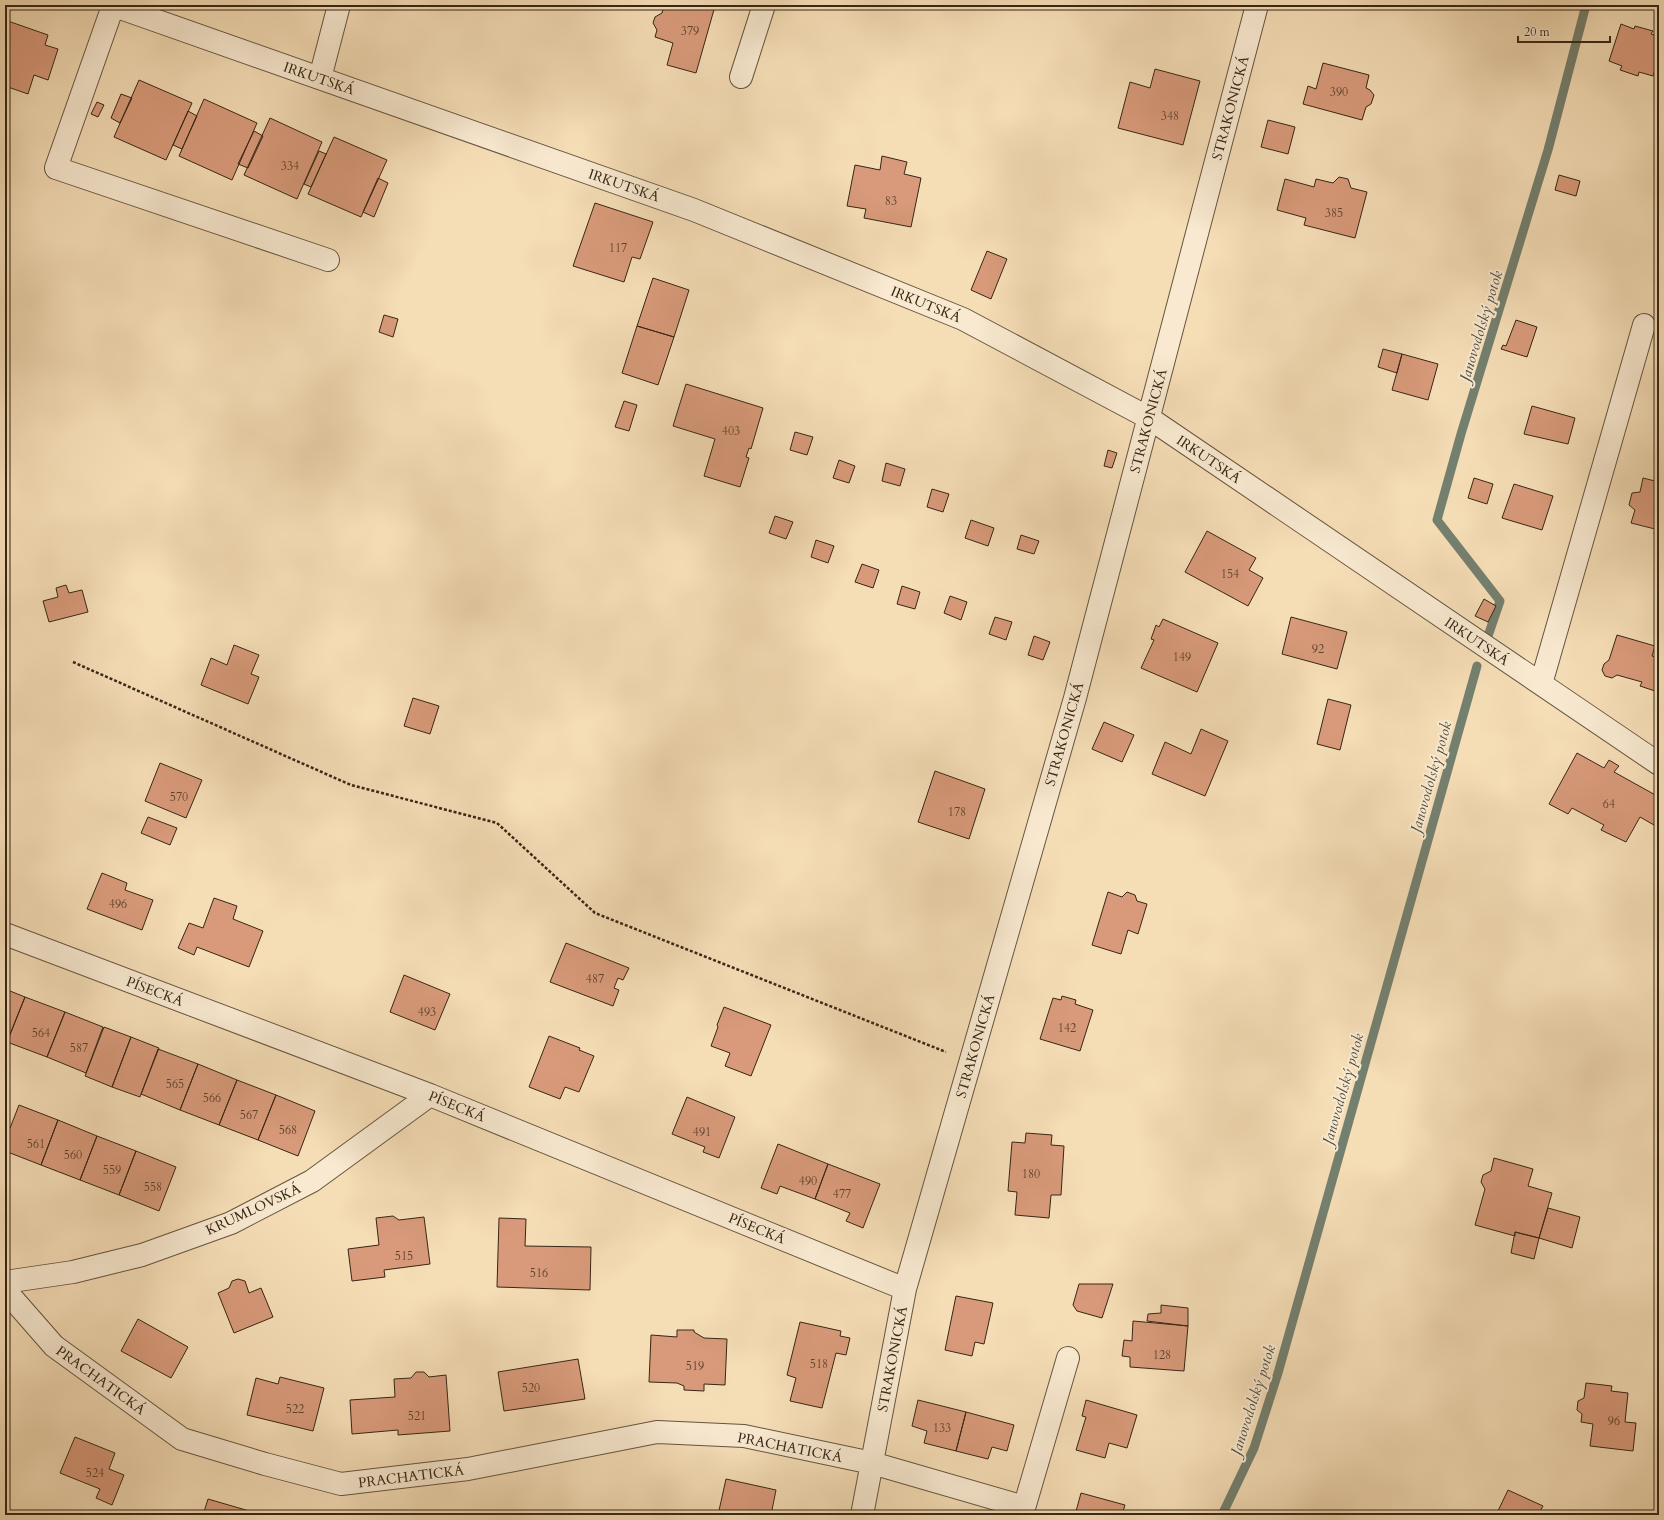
<svg xmlns="http://www.w3.org/2000/svg" width="1664" height="1520" font-family="Cardo,serif">
<style>
.lines{fill:none;stroke-linecap:round;stroke-linejoin:round}
.stream{stroke:#74806f;stroke-width:9}
.building{fill:#d89a7a;stroke:#372616}
.minor-casing{stroke:#66543e;stroke-width:24}
.path{stroke:#372616;stroke-width:2.5;stroke-dasharray:3 2;stroke-linecap:butt}
.minor{stroke:#f8e9d0;stroke-width:22}
.labels{text-anchor:middle;stroke-width:4;stroke-linejoin:round;paint-order:stroke}
.number-label{font-size:12px;fill:#5f432f}
.street-label{font-size:14px;fill:#372616;stroke:#f8e9d0}
.water-label{font-size:15px;font-style:italic;fill:#504c3b;stroke:#f8e9d0}
</style>
<rect width="100%" height="100%" fill="#f5ddb6"/>
<filter id="stains"><feTurbulence type="fractalNoise" baseFrequency=".005" numOctaves="4"/><feColorMatrix values="0 0 0 0 .2 0 0 0 0 .09 0 0 0 0 .02 0 0 0 .5 -.17"/></filter>
<radialGradient id="worn" r=".72"><stop offset=".6" stop-color="#630" stop-opacity="0"/><stop offset="1" stop-color="#630" stop-opacity=".3"/></radialGradient>
<g class="lines">
<path class="stream" d="M 1488,636 L 1500,601 L 1437,520 L 1461,434 L 1548,150 L 1586,5
M 1222,1515 L 1254,1448 L 1278,1373 L 1477,666"/>
</g>
<path class="building" d="M 664,5 L 715,6 L 696,73 L 667,65 L 673,43 L 655,37 L 657,30 L 653,23 L 655,17 L 662,13 Z
M 5,20 L 48,35 L 45,45 L 58,49 L 48,80 L 34,75 L 28,94 L 5,86 Z
M 1621,24 L 1634,29 L 1635,26 L 1653,31 L 1651,34 L 1659,37 L 1659,57 L 1653,76 L 1639,72 L 1638,76 L 1620,70 L 1622,66 L 1609,61 Z
M 1323,63 L 1369,75 L 1366,88 L 1370,90 L 1374,95 L 1371,104 L 1366,107 L 1362,120 L 1303,104 L 1308,86 L 1316,89 Z
M 1155,69 L 1200,81 L 1183,145 L 1118,128 L 1130,82 L 1150,88 Z
M 139,80 L 192,103 L 166,160 L 114,137 Z
M 121,94 L 132,98 L 120,123 L 111,118 Z
M 204,99 L 257,123 L 232,180 L 179,156 Z
M 97,102 L 104,105 L 98,117 L 91,114 Z
M 188,111 L 197,116 L 182,149 L 173,145 Z
M 270,118 L 322,142 L 297,199 L 244,175 Z
M 1268,120 L 1295,127 L 1288,154 L 1261,147 Z
M 254,131 L 263,136 L 248,168 L 238,164 Z
M 334,137 L 387,160 L 361,217 L 308,194 Z
M 319,151 L 326,154 L 311,187 L 304,184 Z
M 882,156 L 907,162 L 904,174 L 921,178 L 911,227 L 864,218 L 866,209 L 847,206 L 855,165 L 880,170 Z
M 1559,175 L 1580,181 L 1576,196 L 1555,190 Z
M 1339,177 L 1348,179 L 1351,188 L 1367,192 L 1355,238 L 1304,225 L 1306,218 L 1277,210 L 1285,179 L 1314,187 L 1316,179 L 1333,183 Z
M 378,178 L 388,183 L 374,217 L 363,212 Z
M 595,203 L 653,222 L 640,259 L 632,257 L 624,282 L 573,266 Z
M 987,251 L 1007,259 L 991,299 L 971,290 Z
M 653,278 L 689,290 L 674,337 L 637,326 Z
M 384,315 L 398,319 L 393,337 L 379,332 Z
M 1516,320 L 1537,327 L 1527,357 L 1501,349 L 1503,345 L 1506,346 Z
M 637,326 L 674,337 L 658,385 L 622,373 Z
M 1383,349 L 1402,354 L 1397,373 L 1378,367 Z
M 1402,354 L 1438,364 L 1428,400 L 1392,390 Z
M 686,384 L 763,408 L 751,449 L 749,448 L 746,457 L 749,458 L 740,487 L 704,476 L 715,439 L 673,426 Z
M 624,401 L 637,405 L 629,431 L 615,427 Z
M 1532,406 L 1575,418 L 1568,444 L 1524,434 Z
M 795,432 L 813,437 L 807,455 L 790,450 Z
M 1108,450 L 1117,453 L 1112,468 L 1104,466 Z
M 839,460 L 855,466 L 849,483 L 833,478 Z
M 886,463 L 905,469 L 900,486 L 882,481 Z
M 1474,478 L 1493,484 L 1487,504 L 1468,498 Z
M 1643,478 L 1659,482 L 1659,535 L 1654,534 L 1655,529 L 1631,523 L 1635,510 L 1629,505 L 1632,493 L 1640,492 Z
M 1514,484 L 1553,496 L 1542,530 L 1502,518 Z
M 932,489 L 949,494 L 943,512 L 927,507 Z
M 775,516 L 793,522 L 786,539 L 769,533 Z
M 971,520 L 994,528 L 988,546 L 965,538 Z
M 1207,531 L 1256,558 L 1249,570 L 1263,578 L 1248,606 L 1185,572 Z
M 1021,535 L 1039,541 L 1034,554 L 1017,549 Z
M 816,540 L 834,546 L 828,563 L 811,557 Z
M 862,564 L 879,570 L 873,588 L 855,582 Z
M 66,585 L 69,593 L 82,590 L 88,612 L 49,622 L 43,601 L 58,597 L 56,588 Z
M 902,586 L 920,592 L 915,609 L 897,604 Z
M 950,596 L 967,602 L 961,620 L 944,613 Z
M 1484,599 L 1496,606 L 1488,622 L 1475,616 Z
M 995,617 L 1012,622 L 1006,640 L 989,634 Z
M 1291,617 L 1347,632 L 1337,669 L 1282,654 Z
M 1163,619 L 1218,643 L 1197,692 L 1141,668 L 1154,640 L 1151,639 L 1156,625 L 1159,627 Z
M 1617,635 L 1655,646 L 1652,656 L 1659,658 L 1658,692 L 1640,686 L 1642,682 L 1617,675 L 1612,678 L 1605,676 L 1602,670 L 1604,664 L 1609,660 Z
M 1034,636 L 1050,642 L 1043,660 L 1028,655 Z
M 234,645 L 259,655 L 251,674 L 259,677 L 248,704 L 201,685 L 211,658 L 227,665 Z
M 413,698 L 439,706 L 430,734 L 404,726 Z
M 1328,699 L 1351,705 L 1340,750 L 1317,744 Z
M 1104,722 L 1134,735 L 1122,762 L 1092,749 Z
M 1201,729 L 1228,741 L 1205,796 L 1152,774 L 1165,742 L 1191,754 Z
M 1577,753 L 1604,768 L 1609,760 L 1619,766 L 1614,772 L 1659,797 L 1659,817 L 1654,825 L 1640,817 L 1626,842 L 1601,830 L 1604,825 L 1572,808 L 1568,814 L 1549,804 Z
M 160,763 L 202,780 L 186,818 L 145,801 Z
M 935,771 L 985,789 L 969,839 L 918,822 Z
M 148,817 L 177,828 L 170,845 L 141,833 Z
M 102,873 L 127,883 L 125,890 L 153,900 L 142,930 L 87,909 Z
M 1108,892 L 1122,897 L 1127,892 L 1135,895 L 1137,901 L 1147,904 L 1138,934 L 1128,930 L 1121,954 L 1092,945 Z
M 214,898 L 237,906 L 233,919 L 263,931 L 249,967 L 197,947 L 194,955 L 178,948 L 189,923 L 203,928 Z
M 566,943 L 629,968 L 623,980 L 618,978 L 614,988 L 619,990 L 613,1006 L 550,982 Z
M 404,975 L 450,994 L 435,1030 L 390,1012 Z
M 5,989 L 25,997 L 7,1042 L 5,1041 Z
M 1062,996 L 1076,1000 L 1075,1004 L 1093,1010 L 1080,1051 L 1040,1039 L 1053,998 L 1061,1000 Z
M 25,997 L 65,1012 L 47,1057 L 7,1042 Z
M 724,1007 L 771,1025 L 751,1076 L 725,1066 L 730,1053 L 711,1046 L 718,1027 L 717,1025 Z
M 65,1012 L 103,1027 L 86,1073 L 47,1057 Z
M 104,1027 L 131,1037 L 112,1087 L 85,1076 Z
M 549,1036 L 580,1048 L 579,1050 L 594,1056 L 579,1092 L 565,1087 L 560,1099 L 529,1087 Z
M 131,1037 L 159,1048 L 140,1097 L 112,1087 Z
M 158,1049 L 198,1064 L 180,1110 L 141,1094 Z
M 198,1064 L 237,1080 L 219,1125 L 180,1110 Z
M 237,1080 L 276,1095 L 258,1140 L 219,1125 Z
M 276,1095 L 315,1111 L 298,1156 L 258,1140 Z
M 687,1097 L 735,1117 L 719,1158 L 703,1152 L 705,1147 L 672,1134 Z
M 19,1105 L 58,1120 L 41,1165 L 5,1151 L 5,1141 Z
M 58,1120 L 97,1136 L 80,1180 L 41,1165 Z
M 1026,1133 L 1052,1135 L 1051,1145 L 1064,1146 L 1061,1195 L 1051,1195 L 1049,1218 L 1015,1215 L 1017,1192 L 1008,1191 L 1012,1142 L 1025,1143 Z
M 97,1136 L 136,1151 L 119,1195 L 80,1180 Z
M 778,1144 L 828,1164 L 815,1199 L 780,1186 L 777,1194 L 761,1188 Z
M 136,1151 L 176,1167 L 159,1211 L 119,1195 Z
M 1494,1158 L 1533,1169 L 1528,1186 L 1552,1193 L 1539,1238 L 1515,1232 L 1515,1236 L 1475,1225 L 1485,1189 L 1481,1182 L 1483,1175 L 1491,1171 Z
M 828,1164 L 880,1184 L 863,1228 L 846,1221 L 850,1213 L 815,1199 Z
M 1548,1208 L 1580,1217 L 1572,1248 L 1539,1238 Z
M 393,1216 L 399,1220 L 424,1217 L 430,1264 L 384,1270 L 385,1277 L 352,1281 L 348,1249 L 379,1245 L 376,1218 Z
M 499,1218 L 526,1219 L 525,1246 L 591,1247 L 590,1290 L 497,1287 Z
M 1515,1232 L 1539,1238 L 1534,1259 L 1511,1253 Z
M 238,1279 L 245,1281 L 249,1293 L 261,1288 L 273,1317 L 234,1333 L 218,1293 L 229,1288 L 232,1281 Z
M 1079,1284 L 1113,1284 L 1102,1318 L 1077,1311 L 1073,1305 Z
M 956,1296 L 993,1303 L 984,1344 L 975,1342 L 972,1356 L 945,1350 Z
M 1161,1305 L 1188,1308 L 1188,1326 L 1147,1321 L 1148,1314 L 1161,1313 Z
M 138,1319 L 188,1347 L 171,1378 L 121,1351 Z
M 1133,1321 L 1188,1326 L 1184,1371 L 1130,1367 L 1130,1357 L 1122,1356 L 1124,1340 L 1132,1341 Z
M 800,1322 L 841,1331 L 840,1336 L 850,1338 L 846,1355 L 836,1353 L 822,1408 L 790,1401 L 796,1378 L 787,1375 Z
M 677,1330 L 694,1330 L 694,1332 L 704,1338 L 727,1339 L 725,1385 L 704,1384 L 704,1391 L 684,1390 L 684,1386 L 677,1383 L 649,1382 L 651,1335 L 677,1337 Z
M 578,1359 L 585,1399 L 504,1411 L 498,1372 Z
M 416,1372 L 424,1372 L 429,1377 L 446,1375 L 450,1431 L 398,1435 L 398,1430 L 352,1434 L 350,1400 L 395,1397 L 394,1379 L 411,1378 Z
M 280,1377 L 324,1388 L 313,1431 L 247,1415 L 256,1378 L 278,1384 Z
M 1586,1383 L 1612,1386 L 1611,1391 L 1628,1393 L 1625,1422 L 1636,1423 L 1633,1451 L 1590,1446 L 1593,1424 L 1581,1422 L 1582,1414 L 1577,1410 L 1578,1401 L 1584,1398 Z
M 918,1400 L 966,1412 L 956,1451 L 924,1443 L 927,1431 L 912,1426 Z
M 1086,1400 L 1137,1415 L 1127,1448 L 1109,1443 L 1105,1458 L 1076,1450 L 1086,1417 L 1082,1416 Z
M 966,1412 L 1014,1425 L 1007,1451 L 992,1447 L 988,1459 L 956,1451 Z
M 75,1437 L 115,1453 L 109,1469 L 124,1475 L 112,1505 L 96,1498 L 100,1489 L 60,1473 Z
M 726,1479 L 776,1490 L 771,1515 L 718,1515 Z
M 1508,1490 L 1543,1506 L 1538,1515 L 1496,1515 Z
M 1081,1493 L 1125,1505 L 1122,1515 L 1075,1515 Z
M 208,1499 L 263,1515 L 203,1515 Z
M 907,1511 L 914,1513 L 916,1515 L 902,1515 Z"/>
<g class="lines">
<defs>
<path id="minor" d="M 112,5 L 694,210 L 963,319 L 1149,418 L 1659,764
M 113,6 L 56,168 L 328,260
M 741,77 L 764,5
M 320,78 L 339,5
M 1541,684 L 1644,325
M 5,934 L 430,1095 L 905,1289
M 5,1282 L 73,1272 L 142,1255 L 231,1223 L 312,1181 L 430,1095
M 5,1290 L 54,1346 L 182,1439 L 265,1464 L 341,1484 L 468,1469 L 657,1432 L 744,1436 L 872,1463 L 1024,1507
M 862,1515 L 905,1289 L 1075,698 L 1257,5
M 1022,1515 L 1068,1358"/>
</defs>
<use href="#minor" class="minor-casing"/>
<path class="path" d="M 73,662 L 351,785 L 497,823 L 595,913 L 946,1052"/>
<use href="#minor" class="minor"/>
</g>
<g class="labels">
<g class="number-label">
<text x="690" y="35">379</text>
<text x="1339" y="96">390</text>
<text x="1170" y="120">348</text>
<text x="290" y="170">334</text>
<text x="891" y="205">83</text>
<text x="1334" y="217">385</text>
<text x="618" y="252">117</text>
<text x="731" y="435">403</text>
<text x="1230" y="578">154</text>
<text x="1318" y="653">92</text>
<text x="1182" y="661">149</text>
<text x="179" y="801">570</text>
<text x="1609" y="808">64</text>
<text x="957" y="816">178</text>
<text x="118" y="908">496</text>
<text x="595" y="983">487</text>
<text x="427" y="1016">493</text>
<text x="1067" y="1032">142</text>
<text x="41" y="1037">564</text>
<text x="79" y="1052">587</text>
<text x="175" y="1088">565</text>
<text x="212" y="1102">566</text>
<text x="249" y="1119">567</text>
<text x="288" y="1134">568</text>
<text x="702" y="1136">491</text>
<text x="36" y="1148">561</text>
<text x="73" y="1159">560</text>
<text x="112" y="1174">559</text>
<text x="1031" y="1178">180</text>
<text x="808" y="1185">490</text>
<text x="153" y="1191">558</text>
<text x="842" y="1198">477</text>
<text x="404" y="1260">515</text>
<text x="539" y="1277">516</text>
<text x="1162" y="1359">128</text>
<text x="819" y="1368">518</text>
<text x="695" y="1370">519</text>
<text x="531" y="1392">520</text>
<text x="295" y="1413">522</text>
<text x="417" y="1420">521</text>
<text x="1614" y="1425">96</text>
<text x="942" y="1432">133</text>
<text x="95" y="1477">524</text>
</g>
<g class="street-label">
<text transform="translate(319 78) rotate(19)" y="5">IRKUTSKÁ</text>
<text transform="translate(1230 108) rotate(-75)" y="5">STRAKONICKÁ</text>
<text transform="translate(624 185) rotate(19)" y="5">IRKUTSKÁ</text>
<text transform="translate(926 304) rotate(22)" y="5">IRKUTSKÁ</text>
<text transform="translate(1148 421) rotate(-75)" y="5">STRAKONICKÁ</text>
<text transform="translate(1209 459) rotate(34)" y="5">IRKUTSKÁ</text>
<text transform="translate(1477 641) rotate(34)" y="5">IRKUTSKÁ</text>
<text transform="translate(1064 734) rotate(-74)" y="5">STRAKONICKÁ</text>
<text transform="translate(155 991) rotate(21)" y="5">PÍSECKÁ</text>
<text transform="translate(975 1046) rotate(-74)" y="5">STRAKONICKÁ</text>
<text transform="translate(457 1106) rotate(22)" y="5">PÍSECKÁ</text>
<text transform="translate(253 1209) rotate(-25)" y="5">KRUMLOVSKÁ</text>
<text transform="translate(757 1228) rotate(22)" y="5">PÍSECKÁ</text>
<text transform="translate(892 1359) rotate(-79)" y="5">STRAKONICKÁ</text>
<text transform="translate(101 1380) rotate(36)" y="5">PRACHATICKÁ</text>
<text transform="translate(790 1447) rotate(11)" y="5">PRACHATICKÁ</text>
<text transform="translate(411 1476) rotate(-7)" y="5">PRACHATICKÁ</text>
</g>
<g class="water-label">
<text transform="translate(1481 326) rotate(-73)" y="5">Janovodolský potok</text>
<text transform="translate(1431 777) rotate(-74)" y="5">Janovodolský potok</text>
<text transform="translate(1343 1089) rotate(-74)" y="5">Janovodolský potok</text>
<text transform="translate(1253 1400) rotate(-72)" y="5">Janovodolský potok</text>
</g>
</g>
<rect width="1664" height="1520" fill="none" stroke="#f5ddb6" stroke-width="20"/>
<rect x="6" y="6" width="1652" height="1508" fill="none" stroke="#372616" stroke-width="2"/>
<rect x="10" y="10" width="1644" height="1500" fill="none" stroke="#372616"/>
<path d="M1518 36v6h92v-6" fill="none" stroke="#372616" stroke-width="2"/>
<text x="1524" y="36" font-size="12" fill="#372616" stroke="#f8e9d0" stroke-width="3" paint-order="stroke">20 m</text>
<rect width="100%" height="100%" filter="url(#stains)"/>
<rect width="100%" height="100%" fill="url(#worn)"/>
</svg>
